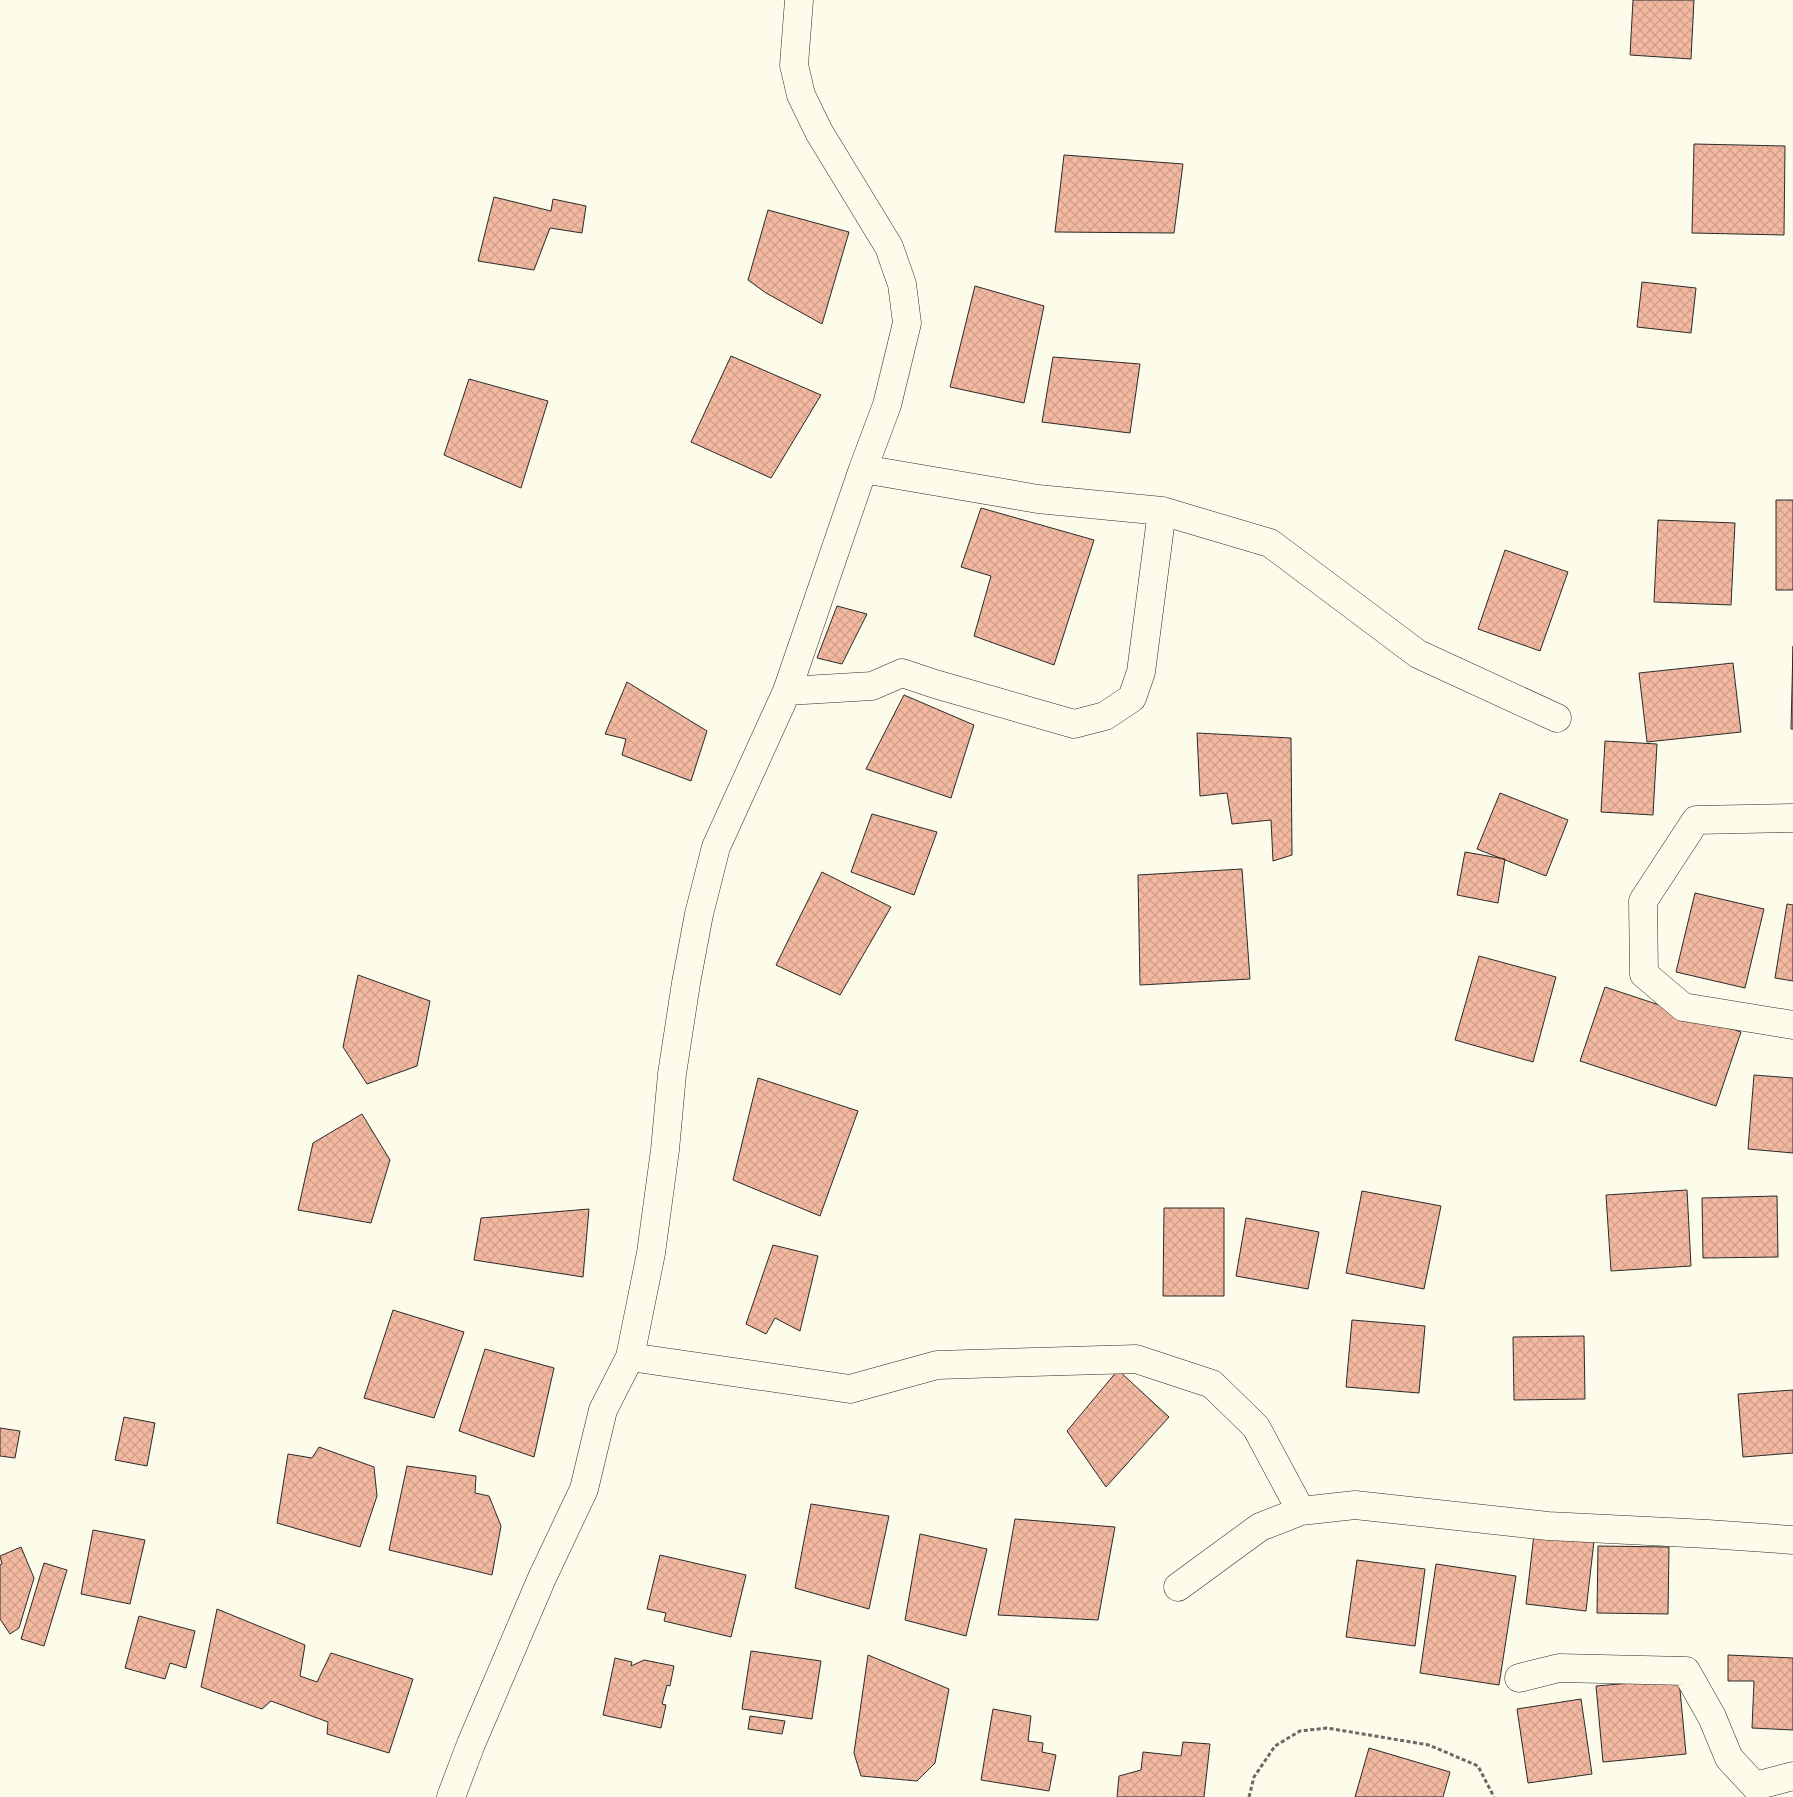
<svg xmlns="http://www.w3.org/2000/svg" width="1793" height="1797" font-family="'Space Grotesk',sans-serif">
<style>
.building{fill:url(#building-cross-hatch);stroke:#2b2b2b}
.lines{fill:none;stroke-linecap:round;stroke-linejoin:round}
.minor-casing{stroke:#2b2b2b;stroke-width:29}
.path{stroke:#6a6964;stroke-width:3;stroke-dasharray:4 2.5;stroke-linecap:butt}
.minor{stroke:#fdfbea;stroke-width:28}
</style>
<defs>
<pattern id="building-cross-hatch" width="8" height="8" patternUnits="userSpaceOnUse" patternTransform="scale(1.25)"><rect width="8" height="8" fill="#f2b8a0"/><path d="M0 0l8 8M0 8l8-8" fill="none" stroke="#d09e8a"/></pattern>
</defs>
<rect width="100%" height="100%" fill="#fdfbea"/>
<path class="building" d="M 1633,0 L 1694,0 L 1691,59 L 1630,55 Z
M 1694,144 L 1785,146 L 1784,235 L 1692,233 Z
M 1064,155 L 1183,164 L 1174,233 L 1055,232 Z
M 494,197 L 551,211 L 553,199 L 586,206 L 582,233 L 550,228 L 534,270 L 478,261 Z
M 768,210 L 849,232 L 822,324 L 766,293 L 748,280 Z
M 1642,282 L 1696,288 L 1691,333 L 1637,327 Z
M 975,286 L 1044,306 L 1024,403 L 950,387 Z
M 731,356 L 821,395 L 771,478 L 691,442 Z
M 1053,357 L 1140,364 L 1130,433 L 1042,422 Z
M 469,379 L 548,401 L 521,488 L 444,455 Z
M 1776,500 L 1793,500 L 1793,590 L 1776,590 Z
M 981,508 L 1094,540 L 1054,665 L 974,636 L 991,576 L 961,567 Z
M 1658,520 L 1735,523 L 1731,605 L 1654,602 Z
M 1505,550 L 1568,572 L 1540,651 L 1478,629 Z
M 837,606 L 867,614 L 842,664 L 817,658 Z
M 1793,646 L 1793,729 L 1791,729 Z
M 1733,663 L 1741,732 L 1647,742 L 1639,673 Z
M 627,682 L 707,731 L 691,781 L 622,755 L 626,739 L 605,734 Z
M 904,695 L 974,725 L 951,798 L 866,769 Z
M 1197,733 L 1291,738 L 1292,855 L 1273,861 L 1271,820 L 1232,824 L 1227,793 L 1200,796 Z
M 1605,741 L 1657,744 L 1653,815 L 1601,812 Z
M 1500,793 L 1568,820 L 1546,876 L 1477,849 Z
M 872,814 L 937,832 L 914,895 L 851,872 Z
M 1465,852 L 1505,859 L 1498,903 L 1457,895 Z
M 1242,869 L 1250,979 L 1140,985 L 1138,875 Z
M 822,872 L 891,907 L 840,995 L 776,965 Z
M 1695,893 L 1764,909 L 1745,988 L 1676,972 Z
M 1787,904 L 1793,905 L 1793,981 L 1775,978 Z
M 1479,956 L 1556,977 L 1533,1062 L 1455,1040 Z
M 358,975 L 430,1001 L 417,1066 L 367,1084 L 343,1047 Z
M 1605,987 L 1741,1032 L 1716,1106 L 1580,1061 Z
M 1754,1075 L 1793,1078 L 1793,1153 L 1748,1149 Z
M 758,1078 L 858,1111 L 820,1216 L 733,1180 Z
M 362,1114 L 390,1160 L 371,1223 L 298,1210 L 313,1143 Z
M 1687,1190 L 1691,1266 L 1611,1271 L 1606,1195 Z
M 1362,1191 L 1441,1206 L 1424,1289 L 1346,1273 Z
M 1777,1196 L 1778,1257 L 1703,1258 L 1702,1198 Z
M 1164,1208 L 1224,1208 L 1224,1296 L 1163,1296 Z
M 589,1209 L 583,1277 L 474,1260 L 481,1218 Z
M 1246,1218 L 1319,1232 L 1308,1289 L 1236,1276 Z
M 773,1245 L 818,1256 L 800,1331 L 775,1318 L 766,1334 L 746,1324 Z
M 393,1310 L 464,1332 L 434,1418 L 364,1398 Z
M 1352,1320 L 1425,1326 L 1419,1393 L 1346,1387 Z
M 1584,1336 L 1585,1399 L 1514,1400 L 1513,1337 Z
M 485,1349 L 554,1368 L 534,1457 L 459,1431 Z
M 1118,1370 L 1169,1417 L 1106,1487 L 1067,1431 Z
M 1793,1390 L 1793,1453 L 1743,1457 L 1738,1394 Z
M 124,1417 L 155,1423 L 147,1466 L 115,1460 Z
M 0,1428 L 20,1431 L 15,1458 L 0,1456 Z
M 319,1447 L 374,1467 L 377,1496 L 360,1547 L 277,1523 L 288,1454 L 312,1458 Z
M 407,1466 L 476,1476 L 475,1493 L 489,1496 L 501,1526 L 492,1575 L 389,1550 Z
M 811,1504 L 889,1516 L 869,1609 L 795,1588 Z
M 1015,1519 L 1115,1527 L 1098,1620 L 998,1615 Z
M 93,1530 L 145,1540 L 130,1604 L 81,1594 Z
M 920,1534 L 987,1549 L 966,1636 L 905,1620 Z
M 1534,1534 L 1594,1541 L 1586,1611 L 1526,1604 Z
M 1598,1546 L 1669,1547 L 1668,1614 L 1597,1613 Z
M 21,1547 L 34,1578 L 19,1628 L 10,1634 L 0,1619 L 0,1565 L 2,1564 L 0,1556 Z
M 660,1555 L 746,1575 L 731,1637 L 664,1621 L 666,1613 L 647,1609 Z
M 1357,1560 L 1425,1569 L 1415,1646 L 1346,1637 Z
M 44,1563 L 67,1570 L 44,1646 L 21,1639 Z
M 1436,1564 L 1516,1576 L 1499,1685 L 1420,1673 Z
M 217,1609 L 305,1645 L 300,1676 L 317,1682 L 331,1653 L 413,1679 L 389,1753 L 327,1734 L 328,1722 L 271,1701 L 262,1709 L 201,1687 Z
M 139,1616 L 195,1631 L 186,1668 L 170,1663 L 165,1679 L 125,1668 Z
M 751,1651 L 821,1661 L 812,1719 L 742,1709 Z
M 868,1655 L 949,1689 L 935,1763 L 917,1781 L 861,1776 L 854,1753 Z
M 1728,1655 L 1793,1658 L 1793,1730 L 1752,1728 L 1754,1681 L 1728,1681 Z
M 615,1658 L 632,1662 L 631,1666 L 644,1660 L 674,1666 L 670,1686 L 667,1685 L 662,1704 L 666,1705 L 661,1728 L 603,1715 Z
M 1679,1679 L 1686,1754 L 1603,1762 L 1596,1686 Z
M 1581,1699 L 1592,1774 L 1528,1783 L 1517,1709 Z
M 993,1709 L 1031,1716 L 1028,1741 L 1043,1743 L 1042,1752 L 1056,1755 L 1049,1791 L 981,1780 Z
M 750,1716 L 785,1721 L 782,1734 L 748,1729 Z
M 1183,1742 L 1210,1744 L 1204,1797 L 1117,1797 L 1119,1776 L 1141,1770 L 1143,1752 L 1181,1756 Z
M 1369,1748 L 1450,1772 L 1443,1797 L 1355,1797 Z"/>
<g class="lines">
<defs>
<path id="minor" d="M 863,469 L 1038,499 L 1162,511 L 1270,543 L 1418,654 L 1557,718
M 787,691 L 872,686 L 902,673 L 935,684 L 1074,724 L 1105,716 L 1132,698 L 1141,672 L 1162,511
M 1793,818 L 1696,820 L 1643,901 L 1644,974 L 1683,1007 L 1793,1025
M 630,1357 L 850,1389 L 937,1365 L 1136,1359 L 1212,1384 L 1256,1427 L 1301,1511
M 1178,1587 L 1260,1527 L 1301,1511 L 1355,1505 L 1548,1526 L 1708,1534 L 1793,1540
M 1519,1678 L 1559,1668 L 1686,1671 L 1712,1717 L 1729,1758 L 1755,1786 L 1793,1776
M 451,1797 L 471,1744 L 542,1578 L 584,1489 L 603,1410 L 630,1357 L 651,1253 L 665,1150 L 672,1074 L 686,983 L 699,914 L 716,847 L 787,691 L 863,469 L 887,405 L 907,323 L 902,284 L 889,247 L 819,132 L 801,95 L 794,65 L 799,0"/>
</defs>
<use href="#minor" class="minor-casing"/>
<path class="path" d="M 1249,1797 L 1254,1777 L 1275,1746 L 1300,1731 L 1327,1728 L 1429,1745 L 1478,1766 L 1494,1797"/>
<use href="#minor" class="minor"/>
</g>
</svg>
